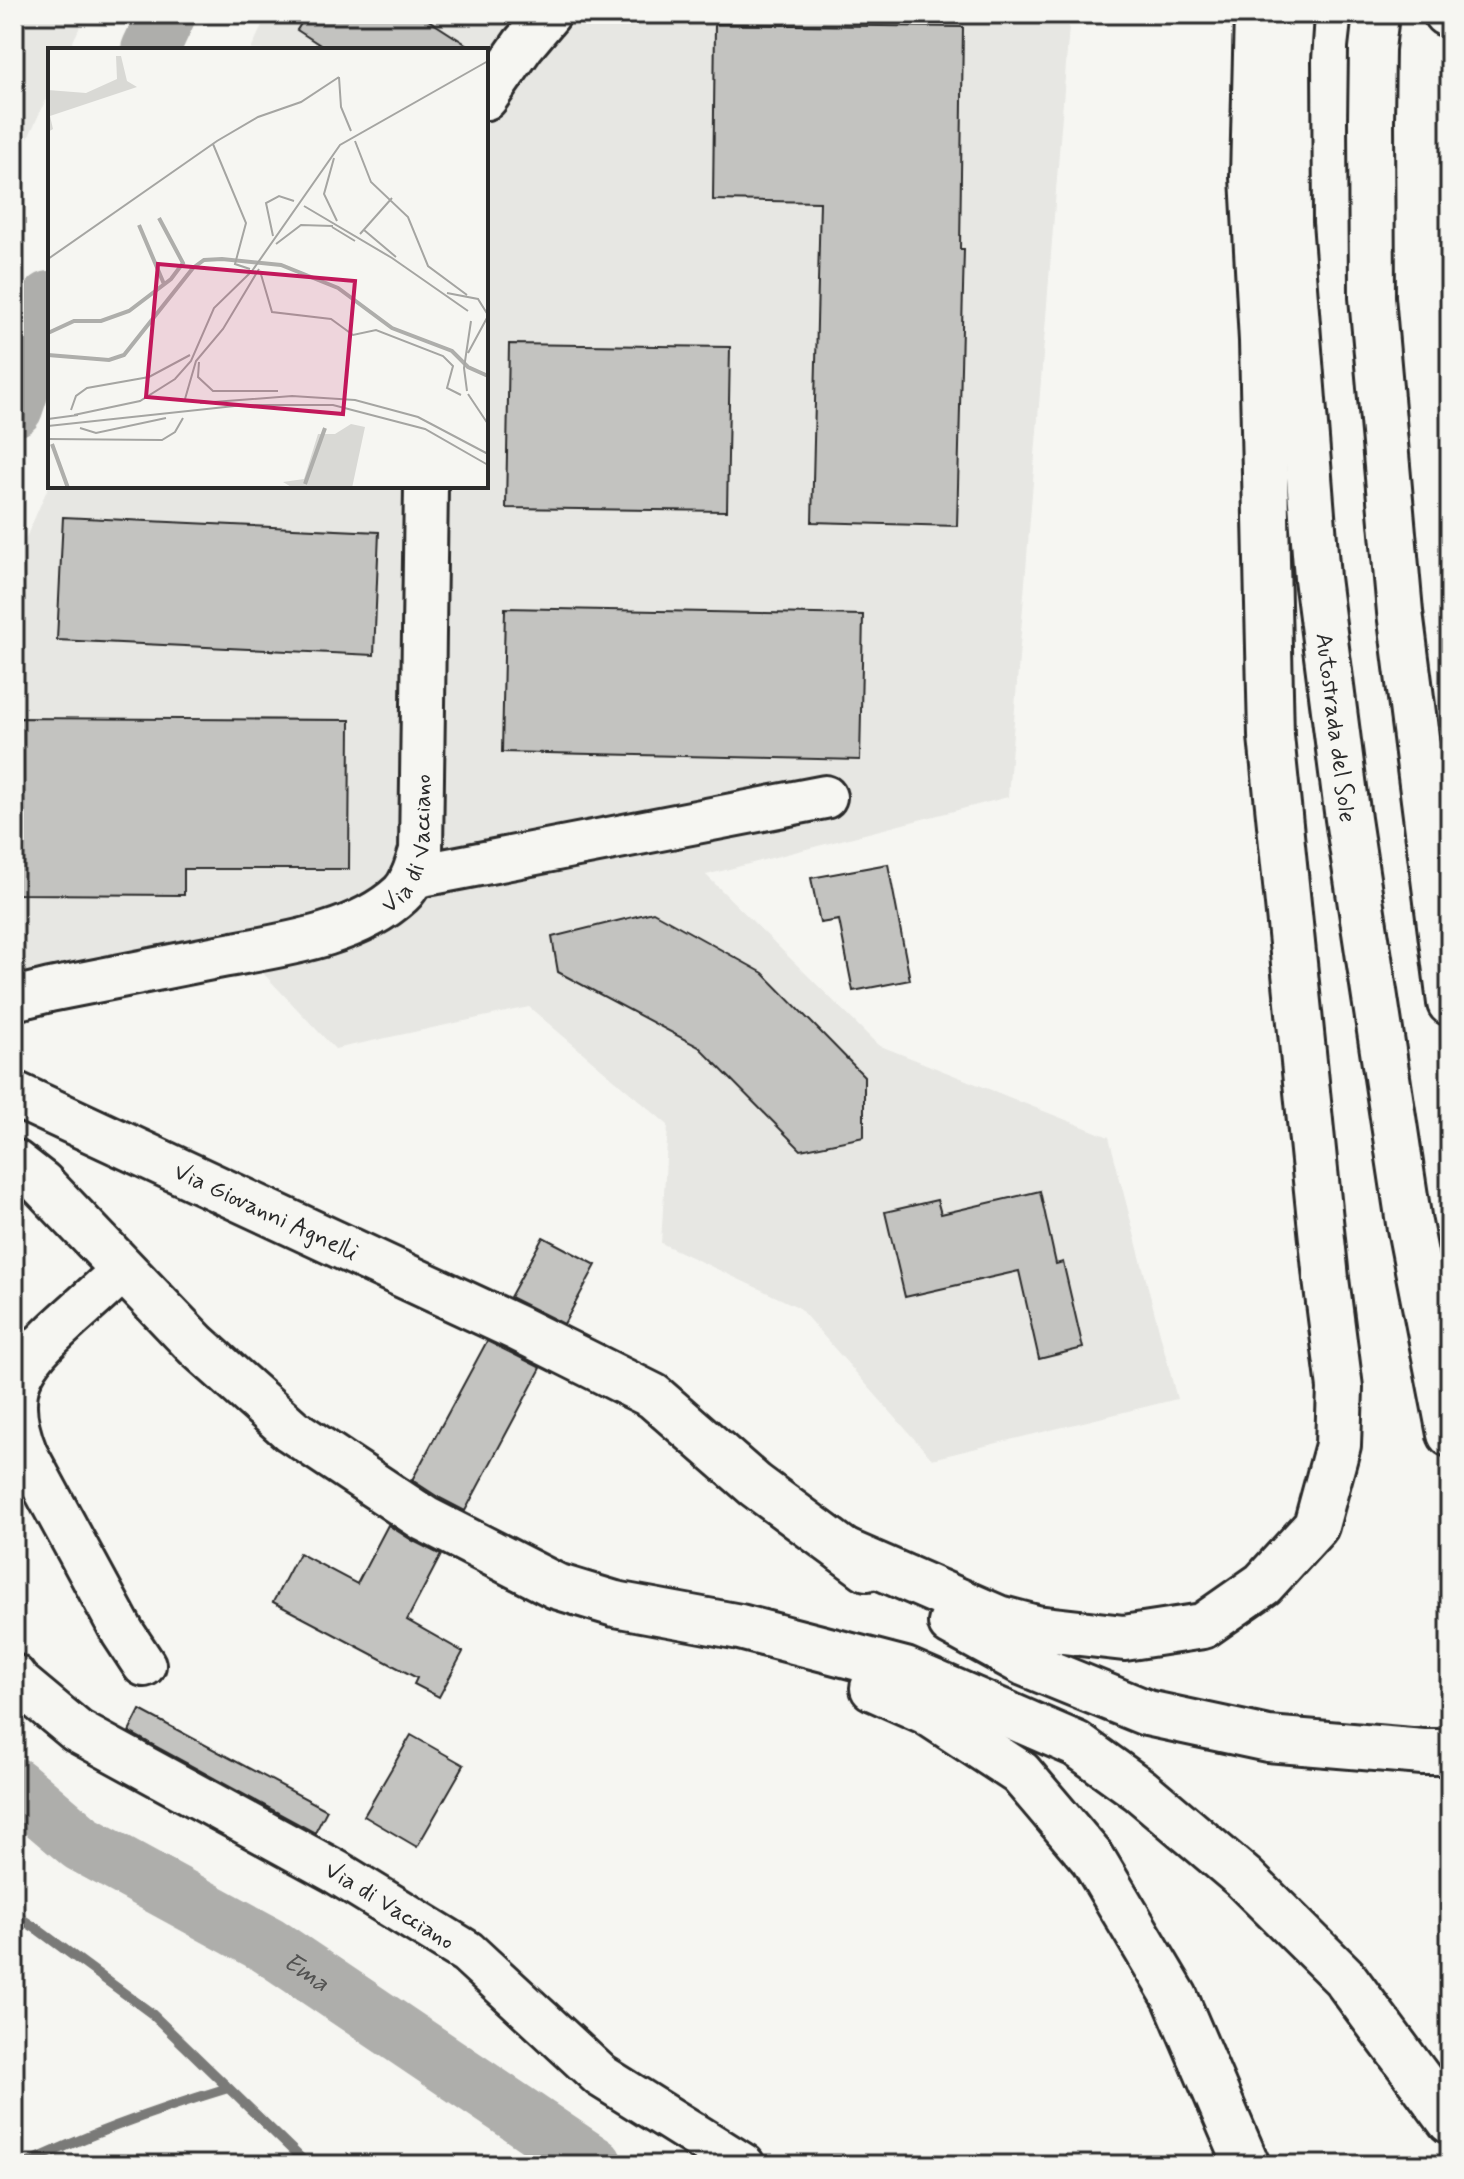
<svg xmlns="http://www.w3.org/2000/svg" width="1464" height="2179" font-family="Mynerve,sans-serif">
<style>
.built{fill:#e7e7e3}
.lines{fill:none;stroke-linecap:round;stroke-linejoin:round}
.stream{stroke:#7a7a78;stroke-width:10}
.river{stroke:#aeaeab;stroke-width:58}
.building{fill:#c3c3c0;stroke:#2b2b2b;stroke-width:2}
.minor-casing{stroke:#2b2b2b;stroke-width:48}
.highway-casing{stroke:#2b2b2b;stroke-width:50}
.minor{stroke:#f6f6f2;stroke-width:42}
.highway{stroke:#f6f6f2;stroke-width:44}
.labels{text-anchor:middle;stroke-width:6;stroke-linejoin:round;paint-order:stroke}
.street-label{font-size:24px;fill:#2b2b2b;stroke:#f6f6f2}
.water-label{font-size:26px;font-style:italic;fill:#525251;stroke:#f6f6f2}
.inset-river{fill:none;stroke:#aeaeab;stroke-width:4}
.inset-road{fill:none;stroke:#a5a5a2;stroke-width:2}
.view{fill:#c2185b;fill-opacity:0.15;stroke:#c2185b;stroke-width:4}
.inset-edge{fill:none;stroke:#2b2b2b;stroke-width:4}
</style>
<rect width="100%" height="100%" fill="#f6f6f2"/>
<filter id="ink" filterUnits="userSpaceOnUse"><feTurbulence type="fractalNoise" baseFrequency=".0125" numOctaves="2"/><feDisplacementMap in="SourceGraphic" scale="16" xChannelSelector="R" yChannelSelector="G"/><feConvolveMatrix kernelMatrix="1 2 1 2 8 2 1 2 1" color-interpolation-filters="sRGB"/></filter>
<g filter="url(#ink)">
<path class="built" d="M 14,14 L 86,14 L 69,50 L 50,50 L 50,91 L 14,168 Z
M 267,14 L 1070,14 L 1008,797 L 706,875 L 878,1045 L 1109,1137 L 1177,1399 L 932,1459 L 798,1307 L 661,1243 L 668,1125 L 529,1007 L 335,1049 L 262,972 L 14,1011 L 14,565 L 50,483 L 50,486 L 486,486 L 486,50 L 251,50 Z"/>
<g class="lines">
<path class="stream" d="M 14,1914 L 37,1929 L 151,2013 L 308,2165
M 24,2165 C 90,2133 159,2109 228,2088"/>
<g class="river">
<path d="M 150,50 L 167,14"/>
<path d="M 14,408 L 50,300"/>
<path id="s1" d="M 14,1786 L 81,1843 L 268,1945 L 594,2165"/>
</g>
</g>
<path class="building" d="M 307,14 L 419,14 L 475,50 L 328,50 L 297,30 Z
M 715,24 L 963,27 L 960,249 L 964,249 L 957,526 L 812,522 L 820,202 L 713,200 Z
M 509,344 L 730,347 L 727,511 L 506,508 Z
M 63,517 L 379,532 L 374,655 L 57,640 Z
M 505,608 L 863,615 L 860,760 L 502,752 Z
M 14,718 L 350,720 L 349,869 L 184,869 L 184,895 L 14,894 Z
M 888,864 L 910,980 L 853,991 L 839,920 L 820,923 L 811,878 Z
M 653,912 L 763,973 L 864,1076 L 864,1137 L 801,1150 L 699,1047 L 558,972 L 552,937 Z
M 1040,1191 L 1056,1264 L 1063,1262 L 1083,1348 L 1039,1359 L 1019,1271 L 905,1297 L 885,1212 L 937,1200 L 941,1214 Z
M 543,1237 L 596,1265 L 564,1324 L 510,1297 Z
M 487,1341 L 541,1368 L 465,1511 L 438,1497 L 412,1480 Z
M 388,1525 L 413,1541 L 441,1555 L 407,1620 L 463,1652 L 439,1697 L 414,1684 L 417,1678 L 273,1602 L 299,1553 L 357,1584 Z
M 140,1710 L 327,1810 L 315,1833 L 129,1732 Z
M 411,1735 L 464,1765 L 417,1847 L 364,1816 Z"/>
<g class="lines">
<defs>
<g id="minor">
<path d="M 1445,14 L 1450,15"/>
<path d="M 486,98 L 523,45 L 549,14"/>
<path d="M 412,877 L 825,797"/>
<path id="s2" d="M 14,999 L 50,990 C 104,979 158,969 212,958 C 273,946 354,938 401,894 C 413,883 416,865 421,851 L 426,486"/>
<path d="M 123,1270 C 105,1287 87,1303 68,1320 C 21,1362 0,1390 26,1454 L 123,1633 L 144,1665"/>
<path id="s3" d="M 14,1676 L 17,1681 L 77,1731 L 336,1872 L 467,1952 L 601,2076 L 743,2165"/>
</g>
<g id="highway">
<path id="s4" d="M 1291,14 L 1288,59 L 1289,223 L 1317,578 L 1348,819 L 1409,1223 L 1450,1434"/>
<path d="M 1376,14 L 1372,49 L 1371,121 L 1372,297 L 1400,612 L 1450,1003"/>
<path id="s5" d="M 14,1094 L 517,1328 L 653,1396 L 755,1485 L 867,1568"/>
<path d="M 14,1162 L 41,1183 L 196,1345 L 291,1430 L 425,1519 L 556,1586 L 615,1604 L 740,1627 L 905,1670 L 1076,1744 L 1140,1790 L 1244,1878 L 1344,1977 L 1450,2121"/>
<path d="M 844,1551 L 998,1618 L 1036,1628 L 1124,1638 L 1203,1626 L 1263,1584 L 1316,1526 L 1338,1445 L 1340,1388 L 1326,1279 L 1271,736 L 1262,341 L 1253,177 L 1257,14"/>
<path d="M 951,1623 L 1024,1663 L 1147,1713 L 1268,1739 L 1423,1752 L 1450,1752"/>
<path d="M 873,1688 L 927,1712 L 1020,1773 L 1093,1859 L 1175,1997 L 1247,2165"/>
</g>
</defs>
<use href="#minor" class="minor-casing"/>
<use href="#highway" class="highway-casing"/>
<use href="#minor" class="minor"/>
<use href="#highway" class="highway"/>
</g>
</g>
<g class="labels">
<g class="street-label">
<text dy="8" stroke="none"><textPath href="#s4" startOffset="716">Autostrada del Sole</textPath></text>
<text dy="8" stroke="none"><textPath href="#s2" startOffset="456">Via di Vacciano</textPath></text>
<text dy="8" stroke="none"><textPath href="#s5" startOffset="278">Via Giovanni Agnelli</textPath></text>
<text dy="8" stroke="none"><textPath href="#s3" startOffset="442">Via di Vacciano</textPath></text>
</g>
<g class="water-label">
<text dy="9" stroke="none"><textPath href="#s1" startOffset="348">Ema</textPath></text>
</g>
</g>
<g transform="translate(48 48)">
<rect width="440" height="440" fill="#f6f6f2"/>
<path d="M 68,8 L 73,8 L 79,33 L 89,39 L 2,68 L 5,81 L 0,84 L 0,42 L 38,45 L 69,31 ZM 303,376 L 317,379 L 304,440 L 245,440 L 235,434 L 256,431 L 270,386 L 287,386 Z" fill="#d9d9d5"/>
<path class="inset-river" d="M 91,177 L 116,236M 0,285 L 26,273 L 53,273 L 81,263 L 123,231 L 135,215 L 111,170M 0,307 L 61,312 L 76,307 L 145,220 L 156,212 L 174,211 L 233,217 L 290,240 L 344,280 L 404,303 L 420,319 L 440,328M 4,396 L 20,440M 257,436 L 277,380"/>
<path class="inset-road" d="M 291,29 L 293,59 L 303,83M 307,93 L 323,134 L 360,169 L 380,218 L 419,247M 165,96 L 198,175 L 187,216 L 202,221M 286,110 L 276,146 L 289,173M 256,158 L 344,210M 284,179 L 307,193M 316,182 L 348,209M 312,186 L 344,150M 225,188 L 218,155 L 231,148 L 246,153M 228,196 L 253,177 L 285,178M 344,210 L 420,263M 0,211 L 169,93 L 210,69 L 253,54 L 291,29M 212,223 L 224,264 L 283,271 L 305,287 L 328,282 L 395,308 L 405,318 L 399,340 L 413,347M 399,245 L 430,251 L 440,267M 420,305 L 440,268M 151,314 L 150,329 L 165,343 L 230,343M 419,343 L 416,320 L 423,273M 420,346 L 440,376M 137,351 L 148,313 L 175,281 L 211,221M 152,355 L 244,348 L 307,352 L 370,369 L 440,406M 23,362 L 28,348 L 39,340 L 101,329 L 142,307M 26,367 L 92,353 L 127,331 L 143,313 L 166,260 L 204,223 L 292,97 L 440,13M 0,371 L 30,367M 0,378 L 196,357 L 285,357 L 377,381 L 440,417M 32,380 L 48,385 L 118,370M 0,391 L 114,392 L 127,384 L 135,370"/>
<path class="view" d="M 110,216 L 307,233 L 295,366 L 98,349 Z"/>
<rect width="440" height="440" class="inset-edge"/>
</g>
<rect width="1464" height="2179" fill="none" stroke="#f6f6f2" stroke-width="48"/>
<rect x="24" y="24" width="1416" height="2131" fill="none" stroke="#2b2b2b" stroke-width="3" filter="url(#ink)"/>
</svg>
